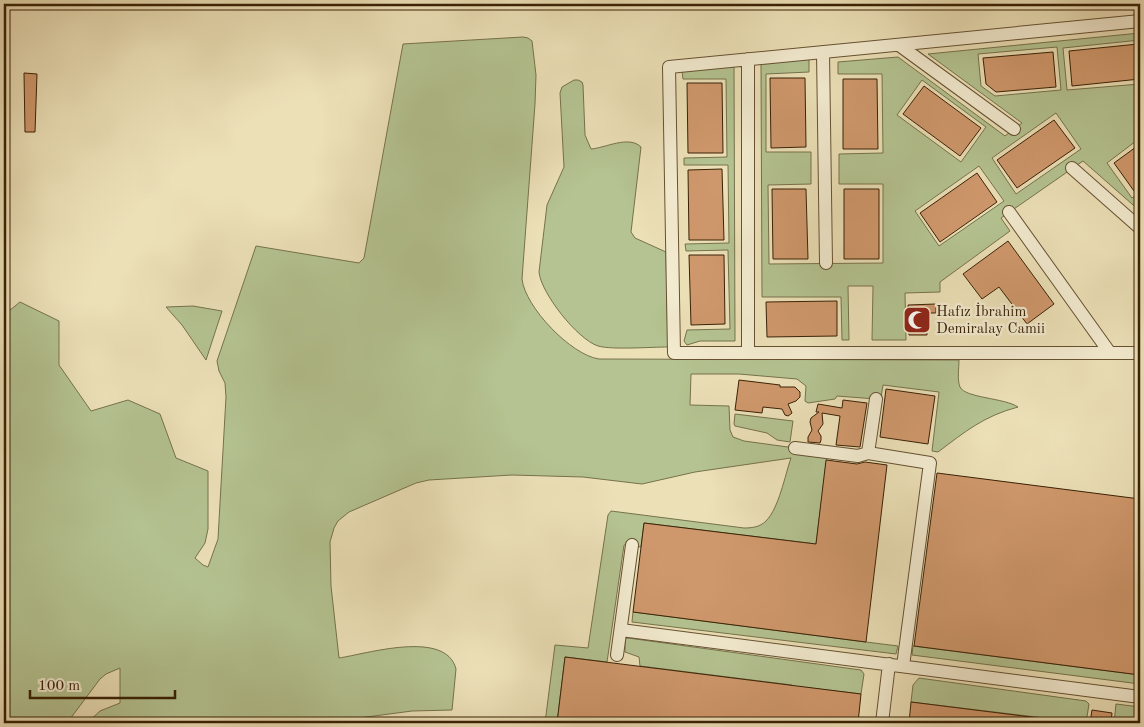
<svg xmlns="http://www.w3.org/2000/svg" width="1144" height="727" font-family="'Old Standard TT',serif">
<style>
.green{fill:#b4c391;stroke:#76724b;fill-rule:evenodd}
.building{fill:#cf986c;stroke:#392105}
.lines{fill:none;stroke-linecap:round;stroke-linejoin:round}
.minor-casing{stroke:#665132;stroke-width:14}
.minor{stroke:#f3ebd0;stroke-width:12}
.labels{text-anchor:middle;stroke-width:4.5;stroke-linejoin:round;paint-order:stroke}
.poi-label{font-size:15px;fill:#392105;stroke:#f3ebd0;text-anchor:start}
</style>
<rect width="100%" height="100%" fill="#ece0b7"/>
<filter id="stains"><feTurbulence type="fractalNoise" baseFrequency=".004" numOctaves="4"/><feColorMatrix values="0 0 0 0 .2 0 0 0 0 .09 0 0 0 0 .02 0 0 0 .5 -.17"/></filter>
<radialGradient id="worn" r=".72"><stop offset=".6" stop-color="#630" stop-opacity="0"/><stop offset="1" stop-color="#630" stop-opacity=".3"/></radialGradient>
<path class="green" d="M 1140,33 L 1140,40 L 1063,48 L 1067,90 L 1140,84 L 1140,138 L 1107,163 L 1132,198 L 1140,192 L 1140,211 L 1083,161 L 1001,218 L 1010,231 L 940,282 L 940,292 L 905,293 L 906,340 L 872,340 L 873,286 L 848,286 L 849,340 L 842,340 L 841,297 L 762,297 L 761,64 L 809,59 L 809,72 L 766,74 L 766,152 L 811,152 L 811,184 L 768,185 L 769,264 L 883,263 L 883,184 L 839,184 L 839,154 L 883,153 L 882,74 L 838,74 L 838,62 L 898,57 L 1005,136 L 1022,123 L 928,54 ZM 1057,47 L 1061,90 L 995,96 L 981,86 L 978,54 ZM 922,80 L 986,127 L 961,162 L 897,115 ZM 1056,113 L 1081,149 L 1016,194 L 992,158 ZM 979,166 L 1004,201 L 939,246 L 915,211 Z
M 523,37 L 528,38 L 532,41 L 536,75 L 535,104 L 522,279 C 525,307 571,355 599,359 L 959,360 C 959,368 957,380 960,387 C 965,398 1005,398 1018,407 C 984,416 966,431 938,452 L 932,451 L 939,392 L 883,385 L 881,397 L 876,399 L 837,396 L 835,399 L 808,403 L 805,401 L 806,386 L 797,379 L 739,374 L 691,374 L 690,405 L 729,406 L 730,430 L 733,437 L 744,441 L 795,448 L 827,457 L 816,544 L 644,523 L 641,547 L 624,545 L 607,662 L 565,657 L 557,723 L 545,723 L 555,645 L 588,648 L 608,515 L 611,511 L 744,528 C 752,528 760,527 766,521 C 779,508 785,475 791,458 L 695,472 L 642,484 L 583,477 L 512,475 L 429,480 L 416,483 L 349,512 L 338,521 L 334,528 L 330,542 L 331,586 L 339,658 C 366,654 446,629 456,669 L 452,710 L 412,711 L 359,718 L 359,723 L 87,723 L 100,711 L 120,703 L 120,668 L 106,674 L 100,679 L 67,723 L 4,723 L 4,315 L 20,302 L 59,321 L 59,365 L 91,411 L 128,400 L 160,414 L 176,458 L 208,471 L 208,529 L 205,543 L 195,558 L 203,565 L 208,567 L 218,539 L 226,397 L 225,383 L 219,371 L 217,361 L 256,246 L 359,263 L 364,258 L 403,44 Z
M 734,66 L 735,341 L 700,341 L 687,345 L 684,341 L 687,330 L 730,329 L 728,250 L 686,251 L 685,244 L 729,243 L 728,165 L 684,165 L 684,158 L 727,157 L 726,79 L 683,79 L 682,71 Z
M 574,80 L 578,80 L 582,82 L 583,85 L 585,135 L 591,149 C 605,148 629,135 641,147 L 631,232 L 635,238 L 666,252 L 668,347 C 651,347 612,350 598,346 C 577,339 541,293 539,272 L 547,205 L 564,167 L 560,93 L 562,87 Z
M 193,306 L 222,311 L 206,360 L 182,325 L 166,307 Z
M 735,414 L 793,421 L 790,442 L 777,440 L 767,433 L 735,426 L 734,424 Z
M 633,612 L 866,642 L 898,646 L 896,654 L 632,622 Z
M 628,638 L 861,670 L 864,674 L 861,694 L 801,687 L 797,723 L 787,723 L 792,685 L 640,666 L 639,657 L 625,652 L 625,639 Z
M 913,646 L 1140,675 L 1140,684 L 912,655 Z
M 919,678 L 1086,701 L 1089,704 L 1086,723 L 911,702 L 913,685 Z
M 1116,704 L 1140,707 L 1140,723 L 1114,723 Z"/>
<path class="building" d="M 1138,44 L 1140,79 L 1072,86 L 1069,51 Z
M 1053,52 L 1056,87 L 996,92 L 986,84 L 983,58 Z
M 24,73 L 37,74 L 35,132 L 25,132 Z
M 770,78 L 805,78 L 806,147 L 771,148 Z
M 843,79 L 877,79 L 878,149 L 843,149 Z
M 687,83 L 722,83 L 723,153 L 688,153 Z
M 924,86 L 981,128 L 960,156 L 903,114 Z
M 1054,120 L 1075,148 L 1017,188 L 997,160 Z
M 1136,147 L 1140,152 L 1140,187 L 1134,191 L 1114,163 Z
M 722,169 L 724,240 L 689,240 L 688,170 Z
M 977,173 L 997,202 L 940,242 L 920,213 Z
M 772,189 L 806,189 L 808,259 L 773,259 Z
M 844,189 L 879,189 L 879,259 L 844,259 Z
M 1008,241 L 1054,304 L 1027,324 L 999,287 L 982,299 L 963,274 Z
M 689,255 L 724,255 L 725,324 L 691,325 Z
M 837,301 L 837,336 L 767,337 L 766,302 Z
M 936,304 L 936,313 L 926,313 L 927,335 L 909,335 L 908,305 Z
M 739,380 L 780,385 L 780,387 L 795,387 L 800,392 L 800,397 L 796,401 L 788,404 L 792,413 L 788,416 L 785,415 L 782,409 L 763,407 L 762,413 L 735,410 Z
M 886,389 L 935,396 L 928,444 L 880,437 Z
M 843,400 L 867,403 L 860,447 L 836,445 L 840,416 L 822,413 L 823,424 L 818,431 L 821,436 L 821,440 L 820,443 L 808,442 L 808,437 L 812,430 L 810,422 L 811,418 L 819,412 L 816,412 L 818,404 L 842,408 Z
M 826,460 L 857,464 L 865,462 L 887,465 L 866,642 L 633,612 L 644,523 L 816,544 Z
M 937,473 L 1140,499 L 1140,675 L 914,646 Z
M 565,657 L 861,694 L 858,723 L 557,723 Z
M 911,702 L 1039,718 L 1038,723 L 909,723 Z
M 1092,710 L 1112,713 L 1111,723 L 1090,723 Z"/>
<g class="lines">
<defs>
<path id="minor" d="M 1140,21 L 669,67 L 674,353 L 1140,353
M 899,45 L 1014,129
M 823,52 L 826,263
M 748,59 L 748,353
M 1072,168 L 1140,228
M 1009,212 L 1110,353
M 876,399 L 868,453 L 930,463 L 903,666
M 795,448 L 858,456 L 868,453
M 621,630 L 1140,697
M 617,655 L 632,545
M 882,723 L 889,664"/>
</defs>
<use href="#minor" class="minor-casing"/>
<use href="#minor" class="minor"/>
</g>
<defs>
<symbol id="mosque-square" viewBox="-11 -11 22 22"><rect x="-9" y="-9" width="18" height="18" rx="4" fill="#8f2418" stroke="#f3ebd0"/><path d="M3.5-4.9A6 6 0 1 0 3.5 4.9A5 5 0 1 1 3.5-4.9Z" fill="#fff"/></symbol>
</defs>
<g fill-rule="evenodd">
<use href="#mosque-square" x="901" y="304" width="32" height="32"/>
</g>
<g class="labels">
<g class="poi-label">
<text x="936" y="316">Hafız İbrahim<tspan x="936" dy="17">Demiralay Camii</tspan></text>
</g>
</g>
<rect width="1144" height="727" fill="none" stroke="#ece0b7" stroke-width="20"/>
<rect x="5" y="5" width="1134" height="717" fill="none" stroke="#392105" stroke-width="2.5"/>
<rect x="10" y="10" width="1124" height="707" fill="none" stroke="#392105"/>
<path d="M30 690v8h145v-8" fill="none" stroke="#392105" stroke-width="2.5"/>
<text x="38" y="690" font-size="15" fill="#392105" stroke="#f3ebd0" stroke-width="4" paint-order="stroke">100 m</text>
<rect width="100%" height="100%" filter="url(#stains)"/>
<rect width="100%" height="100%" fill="url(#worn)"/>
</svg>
